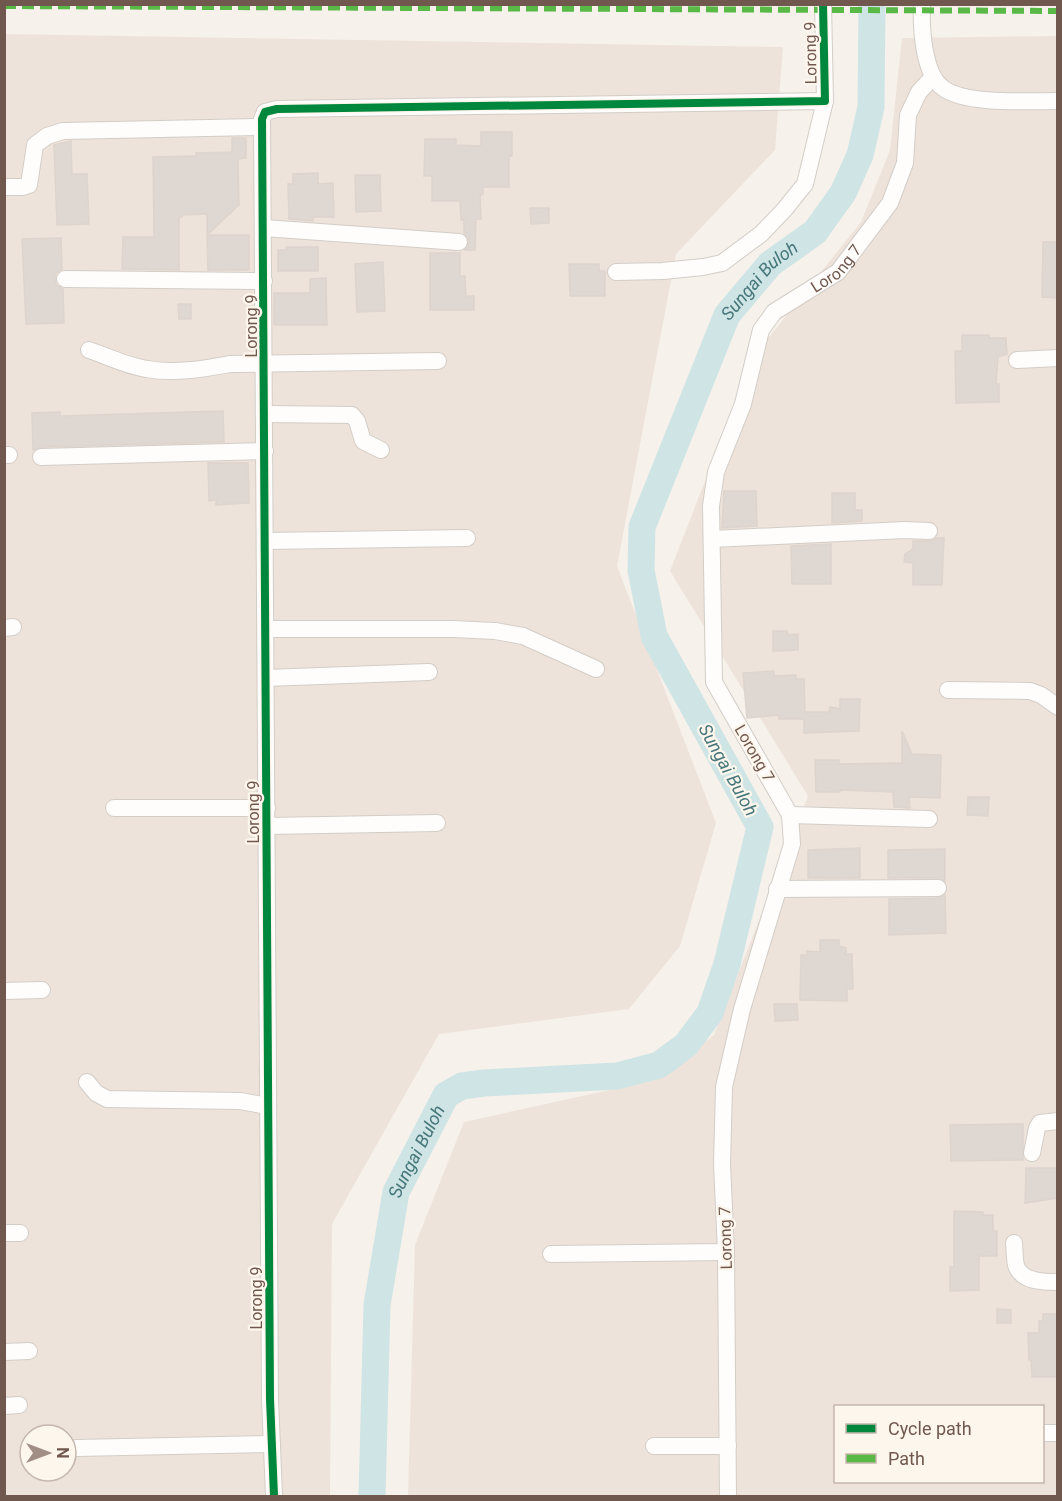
<svg xmlns="http://www.w3.org/2000/svg" width="1062" height="1501" font-family="Roboto,sans-serif">
<style>
.residential{fill:#eee3da;fill-rule:evenodd}
.lines{fill:none;stroke-linecap:round;stroke-linejoin:round}
.river{stroke:#cfe4e5;stroke-width:27}
.building{fill:#dfd7d1;stroke:#ded4ce;stroke-width:1.5}
.minor-casing{stroke:#d3cdc7;stroke-width:18}
.minor{stroke:#fefdfc;stroke-width:16}
.quiet{stroke:#58b947;stroke-width:6;stroke-dasharray:12 6;stroke-linecap:butt}
.cycleway-casing{stroke:#fdf6ed;stroke-width:11}
.cycleway{stroke:#00873e;stroke-width:8}
.labels{text-anchor:middle;stroke-width:4.5;stroke-linejoin:round;paint-order:stroke}
.street-label{font-size:16px;fill:#71584e;stroke:#fdf6ed}
.water-label{font-size:18px;font-style:italic;fill:#47777b;stroke:#fdf6ed}
</style>
<rect width="100%" height="100%" fill="#f6f1eb"/>
<path class="residential" d="M 5,34 L 783,47 L 775,150 L 676,254 L 617,566 L 716,823 L 680,946 L 629,1009 L 439,1034 L 332,1224 L 330,1496 L 5,1496 ZM 30,1435 L 66,1435 L 66,1471 L 30,1471 Z
M 1057,36 L 1057,1496 L 408,1496 L 415,1245 L 464,1122 L 655,1080 L 714,1035 L 808,796 L 670,571 L 754,356 L 861,222 L 890,150 L 902,38 ZM 836,1406 L 1042,1406 L 1042,1482 L 836,1482 Z"/>
<g class="lines">
<path class="river" id="s1" d="M 372,1496 L 377,1305 L 396,1192 L 446,1095 L 462,1086 L 484,1083 L 617,1076 L 659,1065 L 686,1045 L 710,1013 L 727,964 L 760,827 L 654,636 L 641,570 L 642,527 L 727,315 L 770,264 L 815,232 L 843,193 L 860,155 L 871,107 L 872,4"/>
</g>
<path class="building" d="M 481,132 L 512,132 L 512,156 L 509,156 L 509,187 L 483,187 L 483,194 L 480,196 L 481,219 L 476,219 L 475,250 L 465,250 L 469,242 L 468,237 L 464,233 L 464,220 L 461,220 L 460,201 L 432,201 L 432,176 L 424,176 L 425,139 L 456,139 L 456,145 L 481,146 Z
M 232,138 L 246,138 L 246,158 L 238,159 L 239,205 L 207,235 L 207,214 L 182,215 L 182,217 L 179,217 L 179,270 L 122,269 L 123,237 L 154,237 L 153,157 L 196,156 L 196,153 L 232,152 Z
M 71,141 L 72,174 L 87,174 L 89,224 L 57,225 L 54,145 Z
M 318,173 L 318,184 L 333,183 L 334,217 L 313,217 L 313,221 L 289,219 L 288,184 L 293,184 L 293,174 Z
M 355,175 L 380,175 L 381,211 L 356,212 Z
M 530,208 L 549,208 L 549,223 L 531,224 Z
M 207,235 L 249,235 L 249,270 L 208,270 Z
M 61,238 L 62,269 L 56,273 L 55,279 L 56,285 L 63,289 L 64,323 L 26,324 L 22,239 Z
M 1043,242 L 1058,242 L 1058,298 L 1042,297 Z
M 286,247 L 318,247 L 318,271 L 278,271 L 278,250 L 286,250 Z
M 430,253 L 460,253 L 460,276 L 465,276 L 466,296 L 474,296 L 474,310 L 430,310 Z
M 383,262 L 385,311 L 357,312 L 355,264 Z
M 569,264 L 599,264 L 599,271 L 605,271 L 605,296 L 570,296 Z
M 326,278 L 327,325 L 274,325 L 274,293 L 310,293 L 310,279 Z
M 178,304 L 191,304 L 191,319 L 179,319 Z
M 962,335 L 989,335 L 990,338 L 1006,338 L 1007,354 L 998,357 L 996,384 L 999,384 L 999,402 L 956,403 L 955,351 L 962,351 Z
M 223,411 L 224,442 L 41,447 L 33,450 L 32,413 L 60,412 L 60,416 Z
M 208,463 L 248,463 L 249,503 L 216,505 L 216,500 L 209,501 Z
M 724,491 L 756,491 L 757,526 L 722,528 Z
M 832,493 L 855,493 L 855,510 L 862,510 L 862,521 L 832,523 Z
M 937,538 L 944,538 L 942,585 L 913,585 L 913,563 L 904,562 L 905,554 L 913,549 L 913,541 L 929,541 Z
M 831,544 L 831,584 L 792,584 L 791,546 Z
M 773,631 L 787,631 L 788,635 L 798,634 L 798,650 L 773,651 Z
M 774,671 L 774,676 L 796,675 L 796,679 L 804,679 L 805,712 L 829,712 L 830,707 L 840,709 L 840,699 L 860,699 L 859,731 L 804,733 L 804,719 L 779,719 L 779,715 L 747,718 L 743,673 Z
M 902,731 L 912,754 L 941,755 L 940,798 L 909,797 L 910,808 L 894,807 L 893,792 L 840,790 L 840,792 L 816,792 L 815,760 L 839,760 L 839,764 L 902,763 Z
M 968,797 L 989,797 L 988,816 L 967,815 Z
M 860,848 L 860,878 L 808,878 L 808,850 Z
M 945,849 L 945,881 L 938,878 L 888,878 L 888,850 Z
M 945,895 L 946,933 L 889,935 L 889,899 L 938,898 Z
M 820,940 L 839,940 L 839,946 L 846,948 L 846,954 L 852,954 L 853,989 L 847,989 L 847,1001 L 800,1000 L 801,955 L 807,955 L 807,951 L 820,952 Z
M 774,1004 L 797,1004 L 798,1020 L 775,1021 Z
M 1023,1124 L 1023,1160 L 951,1161 L 950,1125 Z
M 1026,1168 L 1058,1168 L 1058,1198 L 1025,1203 Z
M 954,1211 L 983,1212 L 983,1215 L 993,1215 L 993,1231 L 997,1231 L 997,1256 L 979,1256 L 979,1290 L 950,1291 L 950,1267 L 954,1267 Z
M 997,1309 L 1011,1310 L 1011,1323 L 997,1323 Z
M 1043,1314 L 1058,1314 L 1058,1377 L 1032,1377 L 1031,1360 L 1029,1360 L 1028,1333 L 1039,1333 L 1039,1321 L 1043,1321 Z"/>
<g class="lines">
<defs>
<g id="minor">
<path d="M 922,4 C 921,27 923,74 943,88 C 965,105 1029,101 1058,101"/>
<path d="M 4,187 L 23,187 L 29,185 L 35,145 L 47,136 L 63,131 L 261,127"/>
<path d="M 264,228 L 459,242"/>
<path d="M 616,272 L 663,271 L 703,267 L 722,263 L 761,234 L 784,210 L 805,184 L 825,101 L 823,4"/>
<path d="M 65,279 L 264,281"/>
<path d="M 89,350 C 107,356 127,366 147,369 C 175,374 202,369 230,364 L 438,361"/>
<path d="M 1017,360 L 1058,358"/>
<path d="M 265,414 L 352,415 L 357,421 L 363,441 L 381,450"/>
<path d="M 4,455 L 9,455"/>
<path d="M 41,457 L 265,451"/>
<path d="M 712,539 L 905,530 L 929,531"/>
<path d="M 265,541 L 467,538"/>
<path d="M 4,628 L 13,627"/>
<path d="M 266,629 L 453,629 L 495,631 L 523,636 L 596,669"/>
<path d="M 266,678 L 429,672"/>
<path d="M 948,690 L 1030,691 L 1041,695 L 1058,707"/>
<path d="M 114,808 L 267,808"/>
<path d="M 790,815 L 929,819"/>
<path d="M 267,826 L 437,823"/>
<path d="M 777,889 L 938,888"/>
<path d="M 4,991 L 42,990"/>
<path d="M 87,1082 L 96,1093 L 107,1099 L 240,1101 L 268,1106"/>
<path d="M 1032,1153 L 1037,1128 L 1040,1123 L 1058,1121"/>
<path d="M 4,1233 L 20,1233"/>
<path d="M 1014,1243 C 1015,1250 1014,1262 1017,1268 C 1024,1282 1045,1282 1058,1282"/>
<path d="M 551,1254 L 726,1252"/>
<path d="M 4,1352 L 29,1351"/>
<path d="M 4,1406 L 19,1405"/>
<path d="M 1042,1433 L 1058,1433"/>
<path d="M 654,1446 L 728,1446"/>
<path d="M 76,1448 L 272,1444"/>
<path d="M 274,1496 L 270,1399 L 262,119 L 265,112 L 277,109 L 825,101"/>
<path id="s2" d="M 728,1496 L 726,1252 L 722,1164 L 724,1087 L 742,1009 L 792,844 L 790,815 L 714,682 L 711,506 L 716,472 L 743,404 L 761,330 L 774,312 L 838,272 L 890,203 L 905,163 L 908,115 L 919,92 L 933,77"/>
</g>
</defs>
<use href="#minor" class="minor-casing"/>
<use href="#minor" class="minor"/>
<path class="quiet" d="M 4,6 L 1058,11"/>
<defs>
<path id="cycleway" d="M 274,1496 L 270,1399 L 262,119 L 265,112 L 277,109 L 825,101 L 823,4"/>
</defs>
<use href="#cycleway" class="cycleway-casing"/>
<use href="#cycleway" class="cycleway"/>
</g>
<g class="labels">
<g class="street-label">
<text transform="translate(810 53) rotate(-91)" y="6">Lorong 9</text>
<text dy="6" stroke="none"><textPath href="#s2" startOffset="1302">Lorong 7</textPath></text>
<text transform="translate(251 326) rotate(-90)" y="6">Lorong 9</text>
<text transform="translate(755 753) rotate(60)" y="6">Lorong 7</text>
<text transform="translate(253 812) rotate(-90)" y="6">Lorong 9</text>
<text transform="translate(725 1238) rotate(-92)" y="6">Lorong 7</text>
<text transform="translate(256 1298) rotate(-90)" y="6">Lorong 9</text>
</g>
<g class="water-label">
<text dy="6" stroke="none"><textPath href="#s1" startOffset="1503">Sungai Buloh</textPath></text>
<text transform="translate(728 770) rotate(61)" y="6">Sungai Buloh</text>
<text dy="6" stroke="none"><textPath href="#s1" startOffset="351">Sungai Buloh</textPath></text>
</g>
</g>
<rect width="1062" height="1501" fill="none" stroke="#71584e" stroke-width="12"/>
<rect x="834" y="1405" width="210" height="78" fill="#fdf6ed" stroke="#c5b7ad" stroke-width="1.5"/>
<rect x="846" y="1424" width="30" height="9" fill="#00873e" stroke="#c5b7ad" stroke-width="1.5"/>
<text x="888" y="1435" font-size="18" fill="#71584e">Cycle path</text>
<rect x="846" y="1454" width="30" height="9" fill="#58b947" stroke="#c5b7ad" stroke-width="1.5"/>
<text x="888" y="1465" font-size="18" fill="#71584e">Path</text>
<g transform="translate(48 1453) rotate(90)"><circle r="28" fill="#fdf6ed" stroke="#c5b7ad" stroke-width="1.5"/>
<path d="M0-4.5L10 22L0 15L-10 22Z" fill="#a08e85"/>
<text y="-9" font-size="16" font-weight="bold" text-anchor="middle" fill="#71584e">N</text>
</g>
</svg>
